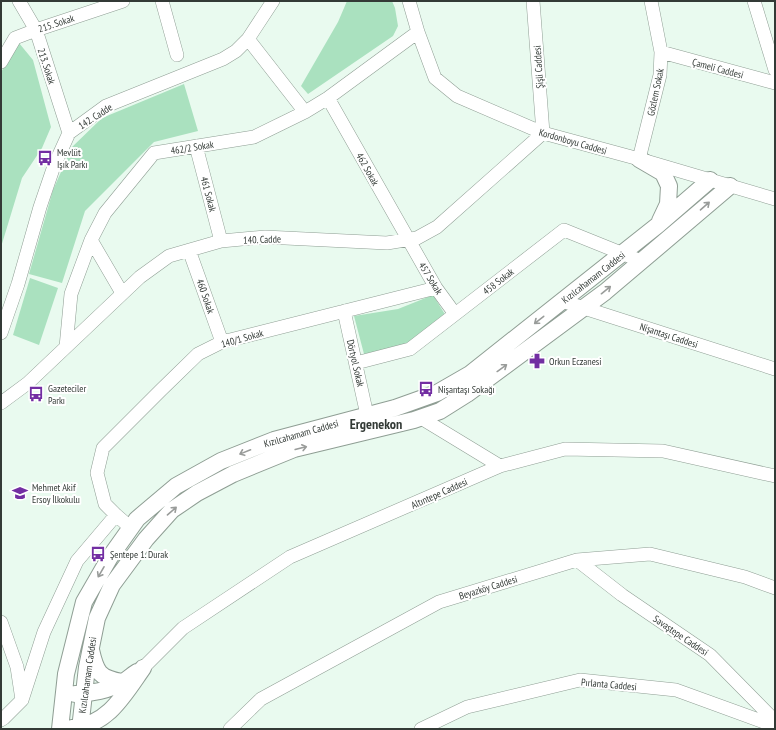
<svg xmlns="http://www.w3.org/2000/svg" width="776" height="730" font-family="'PT Sans Narrow',sans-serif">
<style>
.green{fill:#aae1bf}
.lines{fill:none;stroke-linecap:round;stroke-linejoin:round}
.minor-casing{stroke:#8f9e94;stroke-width:14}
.major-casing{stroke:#8f9e94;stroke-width:18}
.minor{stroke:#fff;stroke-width:13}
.major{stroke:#fff;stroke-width:16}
.oneway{stroke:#999c9a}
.labels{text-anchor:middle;stroke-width:4;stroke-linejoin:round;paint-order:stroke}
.street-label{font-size:10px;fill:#333a36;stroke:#fff}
.poi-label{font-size:10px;fill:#333a36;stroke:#fff;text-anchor:start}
.district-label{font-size:14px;font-weight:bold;fill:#333a36;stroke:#fff}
</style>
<rect width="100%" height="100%" fill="#e9faef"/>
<path class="green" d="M 347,1 L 392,1 L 395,8 L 398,26 L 393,36 L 308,94 L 301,86 L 338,22 Z
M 19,43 L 33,60 L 51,127 L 42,148 L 22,178 L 1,247 L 1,72 Z
M 184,84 L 198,131 L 154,142 L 85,211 L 62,283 L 29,274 L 53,190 L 72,147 L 102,118 Z
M 30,278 L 58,288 L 39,345 L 13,335 Z
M 433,295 L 446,316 L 408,345 L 364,354 L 354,316 L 398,309 Z"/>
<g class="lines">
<defs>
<path id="minor" d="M 19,1 L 36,30 L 69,133
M 162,1 L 177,55
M 409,1 L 418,32 L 435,78 L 457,96 L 543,133 L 639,159 L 775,199
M 533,1 L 543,133
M 754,1 L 775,70
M 248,39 L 305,112
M 661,52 L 775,83
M 1,62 L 15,38 L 36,30 L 123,1
M 328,98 L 436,288 L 455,314
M 196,146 L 221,241
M 639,159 L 660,75 L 661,52 L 651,1
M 91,240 L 122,293
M 189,250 L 222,342
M 562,301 L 775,369
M 344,311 L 367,415
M 1,333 L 18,284 L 40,207 L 54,166 L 69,133 L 106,106 L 223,59 L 236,51 L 248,39 L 273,1
M 66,347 L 71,294 L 91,240 L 105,213 L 154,153 L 254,137 L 305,112 L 328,98 L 418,32
M 356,363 L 410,349 L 564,230 L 641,261
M 1,403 L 28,383 L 140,277 L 169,256 L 221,241 L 265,237 L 387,243 L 417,238 L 437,227 L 543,133
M 421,418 L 500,466
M 131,528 L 116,515 L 105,504 L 97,473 L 103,448 L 161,390 L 198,354 L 222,342 L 436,288
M 577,560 L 622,595 L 710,655 L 775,721
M 1,622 L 17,667 L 22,700 L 4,718 L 1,720
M 143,668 L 183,628 L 290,557 L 500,466 L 565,449 L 663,451 L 775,476
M 22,700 L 44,632 L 77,561 L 116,515
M 230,729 L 261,699 L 439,602 L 577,560 L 650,554 L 745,577 L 775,588
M 421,729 L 467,707 L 580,680 L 676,690 L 775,726"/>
<path id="major" d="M 639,159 L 663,173 L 669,186 L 668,204 L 660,221
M 91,650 C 96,672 99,678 122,682
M 75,694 C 90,694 110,690 123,682 C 128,679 132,675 137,672
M 72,728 C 108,725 124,695 143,668
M 60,729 L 66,674 L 84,602 L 110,557 L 137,519 L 176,486 L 221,461 L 274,440 L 395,408 L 437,393 L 470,374 L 658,225 L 710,180
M 80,729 L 87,667 L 97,618 L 112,585 L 146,539 L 172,510 L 197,493 L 233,474 L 294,449 L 414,420 L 440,411 L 467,394 L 605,292 L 730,186"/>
</defs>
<use href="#minor" class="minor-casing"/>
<use href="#major" class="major-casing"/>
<use href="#minor" class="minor"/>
<use href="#major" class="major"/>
</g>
<defs><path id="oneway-shaft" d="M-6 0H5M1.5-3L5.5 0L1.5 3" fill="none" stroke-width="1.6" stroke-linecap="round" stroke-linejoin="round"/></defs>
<g class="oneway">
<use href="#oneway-shaft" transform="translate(705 206) rotate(-41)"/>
<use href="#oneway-shaft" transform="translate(606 290) rotate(-39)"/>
<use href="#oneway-shaft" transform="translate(539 320) rotate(142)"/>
<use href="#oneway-shaft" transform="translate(502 368) rotate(-36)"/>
<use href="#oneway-shaft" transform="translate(301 448) rotate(-14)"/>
<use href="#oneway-shaft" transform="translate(245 452) rotate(158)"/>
<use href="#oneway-shaft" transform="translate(172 511) rotate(-41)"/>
<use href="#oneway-shaft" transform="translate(101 572) rotate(120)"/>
</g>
<defs>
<symbol id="bus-bare" viewBox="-9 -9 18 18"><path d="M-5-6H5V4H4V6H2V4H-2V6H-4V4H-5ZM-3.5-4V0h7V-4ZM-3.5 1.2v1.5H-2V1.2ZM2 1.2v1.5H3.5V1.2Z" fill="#722ea2" stroke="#fff" stroke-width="2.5" paint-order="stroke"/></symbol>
<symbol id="pharmacy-bare" viewBox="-9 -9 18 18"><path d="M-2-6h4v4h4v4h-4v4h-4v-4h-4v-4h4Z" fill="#722ea2" stroke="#fff" stroke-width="2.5" paint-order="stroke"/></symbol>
<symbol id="school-bare" viewBox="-9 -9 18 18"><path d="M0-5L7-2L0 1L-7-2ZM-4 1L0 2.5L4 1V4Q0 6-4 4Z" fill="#722ea2" stroke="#fff" stroke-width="2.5" paint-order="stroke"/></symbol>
</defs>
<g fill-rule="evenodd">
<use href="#bus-bare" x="34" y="147" width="22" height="22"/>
<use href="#pharmacy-bare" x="526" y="350" width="22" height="22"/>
<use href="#bus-bare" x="415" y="378" width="22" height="22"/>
<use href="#bus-bare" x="25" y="383" width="22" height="22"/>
<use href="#school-bare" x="9" y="482" width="22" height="22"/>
<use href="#bus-bare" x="87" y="543" width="22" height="22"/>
</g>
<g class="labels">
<g class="street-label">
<text transform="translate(56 23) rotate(-18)" y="4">215. Sokak</text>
<text transform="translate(47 66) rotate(72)" y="4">213. Sokak</text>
<text transform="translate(538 67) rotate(-94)" y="4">Şişli Caddesi</text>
<text transform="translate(718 68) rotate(15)" y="4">Çameli Caddesi</text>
<text transform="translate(655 92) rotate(-78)" y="4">Gözlem Sokak</text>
<text transform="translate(95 116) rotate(-33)" y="4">142. Cadde</text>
<text transform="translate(573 141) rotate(16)" y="4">Kordonboyu Caddesi</text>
<text transform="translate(192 147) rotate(-9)" y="4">462/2 Sokak</text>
<text transform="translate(368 169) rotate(61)" y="4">462 Sokak</text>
<text transform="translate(209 194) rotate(75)" y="4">461 Sokak</text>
<text transform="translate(262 239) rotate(-2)" y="4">140. Cadde</text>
<text transform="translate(593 277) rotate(-38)" y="4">Kızılcahamam Caddesi</text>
<text transform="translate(431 278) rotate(58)" y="4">457 Sokak</text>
<text transform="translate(498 281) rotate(-38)" y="4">458 Sokak</text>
<text transform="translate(206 296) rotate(71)" y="4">460 Sokak</text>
<text transform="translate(669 335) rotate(18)" y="4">Nişantaşı Caddesi</text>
<text transform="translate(242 338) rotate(-16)" y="4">140/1 Sokak</text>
<text transform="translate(356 363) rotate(77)" y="4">Dörtyol Sokak</text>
<text transform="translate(301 433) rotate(-16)" y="4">Kızılcahamam Caddesi</text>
<text transform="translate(439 493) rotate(-24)" y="4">Altıntepe Caddesi</text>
<text transform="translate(488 587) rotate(-17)" y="4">Beyazköy Caddesi</text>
<text transform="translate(681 635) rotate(34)" y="4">Savaştepe Caddesi</text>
<text transform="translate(87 675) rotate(-82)" y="4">Kızılcahamam Caddesi</text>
<text transform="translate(609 684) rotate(5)" y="4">Pırlanta Caddesi</text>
</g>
<g class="poi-label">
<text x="57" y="156">Mevlüt<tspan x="57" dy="12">Işık Parkı</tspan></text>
<text x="549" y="365">Orkun Eczanesi</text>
<text x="48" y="392">Gazeteciler<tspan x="48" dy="12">Parkı</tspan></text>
<text x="438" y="393">Nişantaşı Sokağı</text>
<text x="32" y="491">Mehmet Akif<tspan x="32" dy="12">Ersoy İlkokulu</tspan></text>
<text x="110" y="558">Şentepe 1. Durak</text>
</g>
<g class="district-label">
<text x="376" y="429">Ergenekon</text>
</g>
</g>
<rect width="776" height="730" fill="none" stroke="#333a36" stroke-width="4"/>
</svg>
